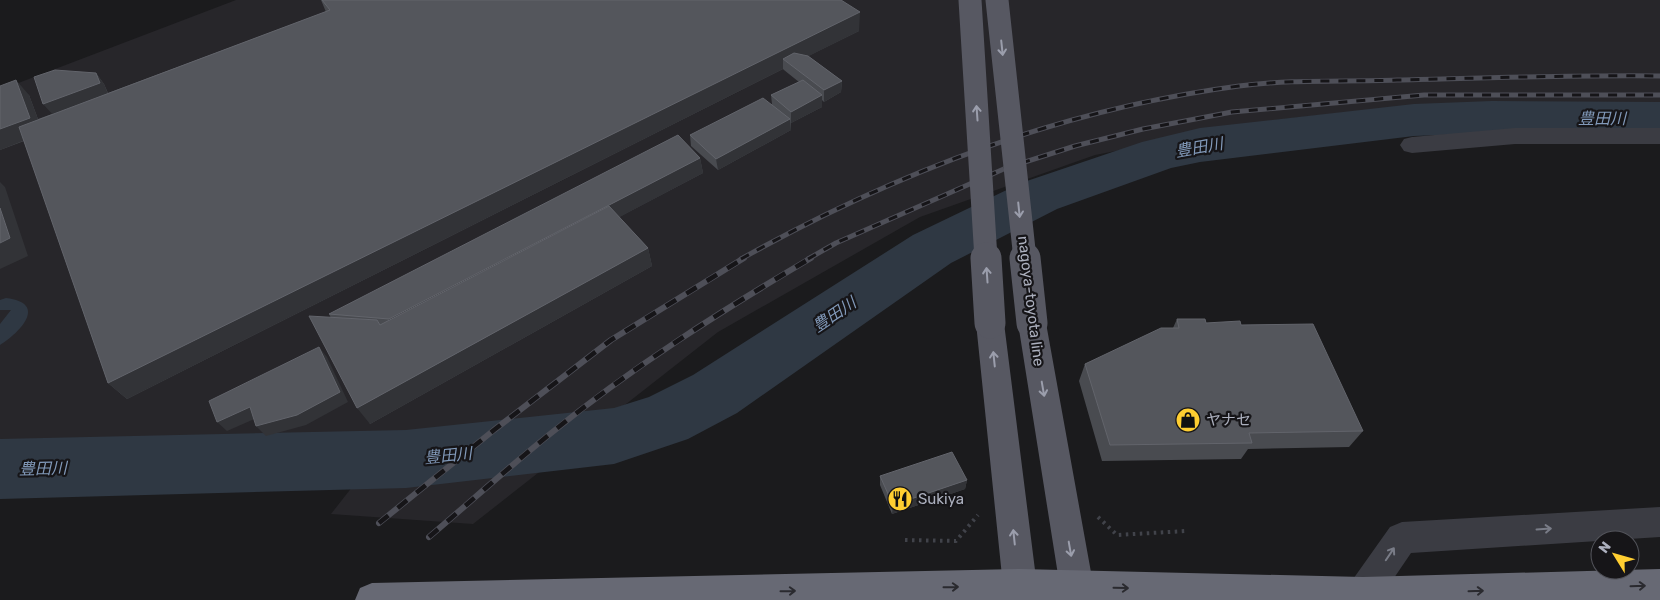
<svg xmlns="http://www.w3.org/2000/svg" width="1660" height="600" font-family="Rubik,'Noto Sans JP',sans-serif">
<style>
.built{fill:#27262a}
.water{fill:#2f3843}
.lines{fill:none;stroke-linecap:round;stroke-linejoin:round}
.river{fill:#2f3843;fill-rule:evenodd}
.path{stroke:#41434a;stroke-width:4;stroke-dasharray:2.5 4.5;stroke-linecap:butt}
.minor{fill:#3b3c43;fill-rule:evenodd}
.major{fill:#575862;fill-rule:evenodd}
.highway{fill:#676974;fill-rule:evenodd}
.rail-far1-casing{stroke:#4e4f58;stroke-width:5}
.rail-casing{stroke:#4e4f58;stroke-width:6}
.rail-far1{stroke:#161518;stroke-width:3;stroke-dasharray:9;stroke-linecap:butt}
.rail{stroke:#161518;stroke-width:4.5;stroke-dasharray:12;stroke-linecap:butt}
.major-bridge-far1{stroke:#575862;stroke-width:23}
.major-bridge{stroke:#575862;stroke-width:31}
.wall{fill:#494b50}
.shaded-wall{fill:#323337}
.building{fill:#54565c;stroke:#62646b}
.oneway{stroke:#9b9eac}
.oneway2{stroke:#797c87}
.oneway3{stroke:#2a2a2f}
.labels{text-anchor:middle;stroke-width:4.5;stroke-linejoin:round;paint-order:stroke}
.street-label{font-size:15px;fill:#acb0be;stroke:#161518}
.poi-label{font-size:15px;fill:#acb0be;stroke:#161518;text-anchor:start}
.water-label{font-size:16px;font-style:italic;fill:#829aba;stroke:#161518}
</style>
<rect width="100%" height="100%" fill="#1b1b1d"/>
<path class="built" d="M 236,0 L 1660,0 L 1660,103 L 1405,106 L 1275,120 L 1095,155 L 920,217 L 718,332 L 473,524 L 331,514 L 378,454 L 0,454 L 0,90 Z"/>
<path class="water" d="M 6,298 C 48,303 21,332 0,345 L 0,324 L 11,310 L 0,310 L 0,300 Z"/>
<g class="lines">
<path class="river" d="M 1492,101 L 1660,102 L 1660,134 L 1492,133 L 1414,136 L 1200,162 L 1171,168 L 1057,209 L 951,263 L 737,413 L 688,439 L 614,464 L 406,488 L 0,499 L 0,439 L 406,430 L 614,408 L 649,397 L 693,375 L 913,235 L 1021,183 L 1142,142 L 1200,128 L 1414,104 Z"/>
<path class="path" d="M 1098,517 L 1117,535 L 1186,531
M 905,540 L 956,541 L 978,515"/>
<path class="minor" d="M 1515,128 L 1660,128 L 1660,144 L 1515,144 L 1412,153 L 1404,151 L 1400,145 L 1404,139 L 1412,137 Z
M 1660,507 L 1660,537 L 1411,553 L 1379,600 L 1348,600 L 1346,594 L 1351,582 L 1390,527 L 1402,522 Z"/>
<path class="major" d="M 990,312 L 1000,315 L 1004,323 L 1037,586 L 1032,598 L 1027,600 L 1008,598 L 1003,586 L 976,323 L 980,315 Z
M 1032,312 L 1042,315 L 1046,323 L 1096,600 L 1062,600 L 1018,323 L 1022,315 Z"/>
<path class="highway" d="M 1020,569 L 1363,577 L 1660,569 L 1660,600 L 355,600 L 360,588 L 372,583 Z"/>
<defs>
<path id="rail-far1" d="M 741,259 C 896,172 1063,109 1239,86 C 1292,79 1344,82 1397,80 C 1485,78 1572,75 1660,76
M 808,259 L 836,243 L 1006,168 L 1075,146 L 1143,129 L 1232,112 L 1424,95 L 1660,95"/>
<path id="rail" d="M 379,523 L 494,430 L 611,340 L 744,258
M 429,537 C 469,503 509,467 550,434 C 631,368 721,311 811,258"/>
</defs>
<use href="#rail-far1" class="rail-far1-casing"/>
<use href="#rail" class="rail-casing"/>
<use href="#rail-far1" class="rail-far1"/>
<use href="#rail" class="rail"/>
<path class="major-bridge-far1" d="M 970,0 L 986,259
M 997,0 L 1025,259"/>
<path class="major-bridge" d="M 986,258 L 990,323
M 1025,258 L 1032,323"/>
</g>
<path class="wall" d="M 321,0 L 841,0 L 859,31 L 808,56 L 842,81 L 841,92 L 824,102 L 822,100 L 822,107 L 791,123 L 791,122 L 791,130 L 718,170 L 691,146 L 690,135 L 772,104 L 771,95 L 799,82 L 784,70 L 783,69 L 127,399 L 108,383 L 24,141 L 0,150 L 0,86 L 29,95 L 38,119 L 52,114 L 96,73 L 104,84 L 108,93 L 326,12 Z
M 700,158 L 703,173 L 619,217 L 648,248 L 652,266 L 370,424 L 331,318 L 329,314 Z
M 1177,319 L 1206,323 L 1241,325 L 1363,431 L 1349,447 L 1248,449 L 1241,459 L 1102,461 L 1079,381 L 1085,364 L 1173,328 Z
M 880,476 L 967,480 L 965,489 L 892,514 L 880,485 Z"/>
<path class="shaded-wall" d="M 860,12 L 859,31 L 791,65 L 783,59 L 783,69 L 127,399 L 108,383 Z
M 96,73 L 104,84 L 108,94 L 53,115 L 43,104 Z
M 16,80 L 29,95 L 43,133 L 0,150 L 0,129 Z
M 842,81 L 841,92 L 824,102 L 824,90 Z
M 822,95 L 822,107 L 791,123 L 791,112 Z
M 790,119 L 791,130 L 718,170 L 716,159 Z
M 700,158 L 703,173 L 398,334 L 389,319 Z
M 0,182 L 5,187 L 28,256 L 0,269 Z
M 648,248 L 652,266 L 370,424 L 357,408 Z
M 319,347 L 327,357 L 348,402 L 306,425 L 266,436 L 256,426 Z
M 250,407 L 259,417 L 227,431 L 217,422 Z
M 967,480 L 965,489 L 892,514 L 893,505 Z"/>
<path class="building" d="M 322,0 L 841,0 L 860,12 L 108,383 L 19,127 L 330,10 Z
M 794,53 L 808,56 L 842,81 L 824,90 L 783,59 Z
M 55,70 L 96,73 L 100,83 L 43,104 L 34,77 Z
M 16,80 L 30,118 L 0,129 L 0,86 Z
M 803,80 L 822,95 L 791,112 L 771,95 Z
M 763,98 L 790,119 L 716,159 L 690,135 Z
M 678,135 L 700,158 L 389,319 L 329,314 Z
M 609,206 L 648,248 L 357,408 L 309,316 L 377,320 L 380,325 Z
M 0,208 L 10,238 L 0,243 Z
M 1177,319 L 1205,319 L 1206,323 L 1240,321 L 1241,325 L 1313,324 L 1363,431 L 1249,433 L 1252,443 L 1110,445 L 1085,364 L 1161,328 L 1179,328 Z
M 319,347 L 340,392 L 297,415 L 256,426 L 250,407 L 217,422 L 209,401 Z
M 952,452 L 967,480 L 893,505 L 880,476 Z"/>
<defs><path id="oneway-shaft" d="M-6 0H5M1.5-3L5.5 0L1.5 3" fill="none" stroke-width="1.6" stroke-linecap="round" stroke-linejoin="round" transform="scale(1.25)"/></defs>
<g class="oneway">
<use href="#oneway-shaft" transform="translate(1002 48) rotate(84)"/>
<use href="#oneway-shaft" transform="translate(977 113) rotate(-94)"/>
<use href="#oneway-shaft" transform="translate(1019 210) rotate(84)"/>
<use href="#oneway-shaft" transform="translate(987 275) rotate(-94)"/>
<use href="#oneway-shaft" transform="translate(994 359) rotate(-96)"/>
<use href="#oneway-shaft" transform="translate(1043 389) rotate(80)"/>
<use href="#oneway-shaft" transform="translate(1014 537) rotate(-96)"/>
<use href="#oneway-shaft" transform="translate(1070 549) rotate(80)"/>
</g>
<g class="oneway2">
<use href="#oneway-shaft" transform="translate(1544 529) rotate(-4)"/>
<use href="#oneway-shaft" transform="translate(1390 554) rotate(-56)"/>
</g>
<g class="oneway3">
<use href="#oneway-shaft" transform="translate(1638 586) rotate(-2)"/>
<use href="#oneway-shaft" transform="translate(951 587) rotate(-1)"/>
<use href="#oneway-shaft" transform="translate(1121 588) rotate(1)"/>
<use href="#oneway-shaft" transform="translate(788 591) rotate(-1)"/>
<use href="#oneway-shaft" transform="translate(1476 591) rotate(-2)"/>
</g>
<defs>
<symbol id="shop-disc" viewBox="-11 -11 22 22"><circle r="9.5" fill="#ffce31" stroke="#161518"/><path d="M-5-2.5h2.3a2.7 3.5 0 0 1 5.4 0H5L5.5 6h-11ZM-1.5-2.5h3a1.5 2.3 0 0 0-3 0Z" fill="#111"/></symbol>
<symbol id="restaurant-disc" viewBox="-11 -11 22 22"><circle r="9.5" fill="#ffce31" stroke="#161518"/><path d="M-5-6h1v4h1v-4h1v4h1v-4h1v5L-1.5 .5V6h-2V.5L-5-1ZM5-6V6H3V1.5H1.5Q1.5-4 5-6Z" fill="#111"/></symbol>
</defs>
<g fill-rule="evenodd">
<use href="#shop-disc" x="1174" y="406" width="28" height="28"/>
<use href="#restaurant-disc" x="886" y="485" width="28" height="28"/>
</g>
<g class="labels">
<g class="street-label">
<text transform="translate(1031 301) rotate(83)" y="5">nagoya-toyota line</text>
</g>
<g class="poi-label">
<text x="1206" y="425">ヤナセ</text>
<text x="918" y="504">Sukiya</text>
</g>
<g class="water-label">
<text x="1602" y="124">豊田川</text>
<text transform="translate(1199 147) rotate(-10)" y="6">豊田川</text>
<text transform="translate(834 314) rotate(-34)" y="6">豊田川</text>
<text transform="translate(448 455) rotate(-6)" y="6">豊田川</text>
<text transform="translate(43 468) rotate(-1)" y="6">豊田川</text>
</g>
</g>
<g transform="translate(1615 555) rotate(307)"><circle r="24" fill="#161518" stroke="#52535a"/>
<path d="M0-4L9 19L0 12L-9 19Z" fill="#ffce31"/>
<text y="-8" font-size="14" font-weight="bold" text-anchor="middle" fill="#acb0be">N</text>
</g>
</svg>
